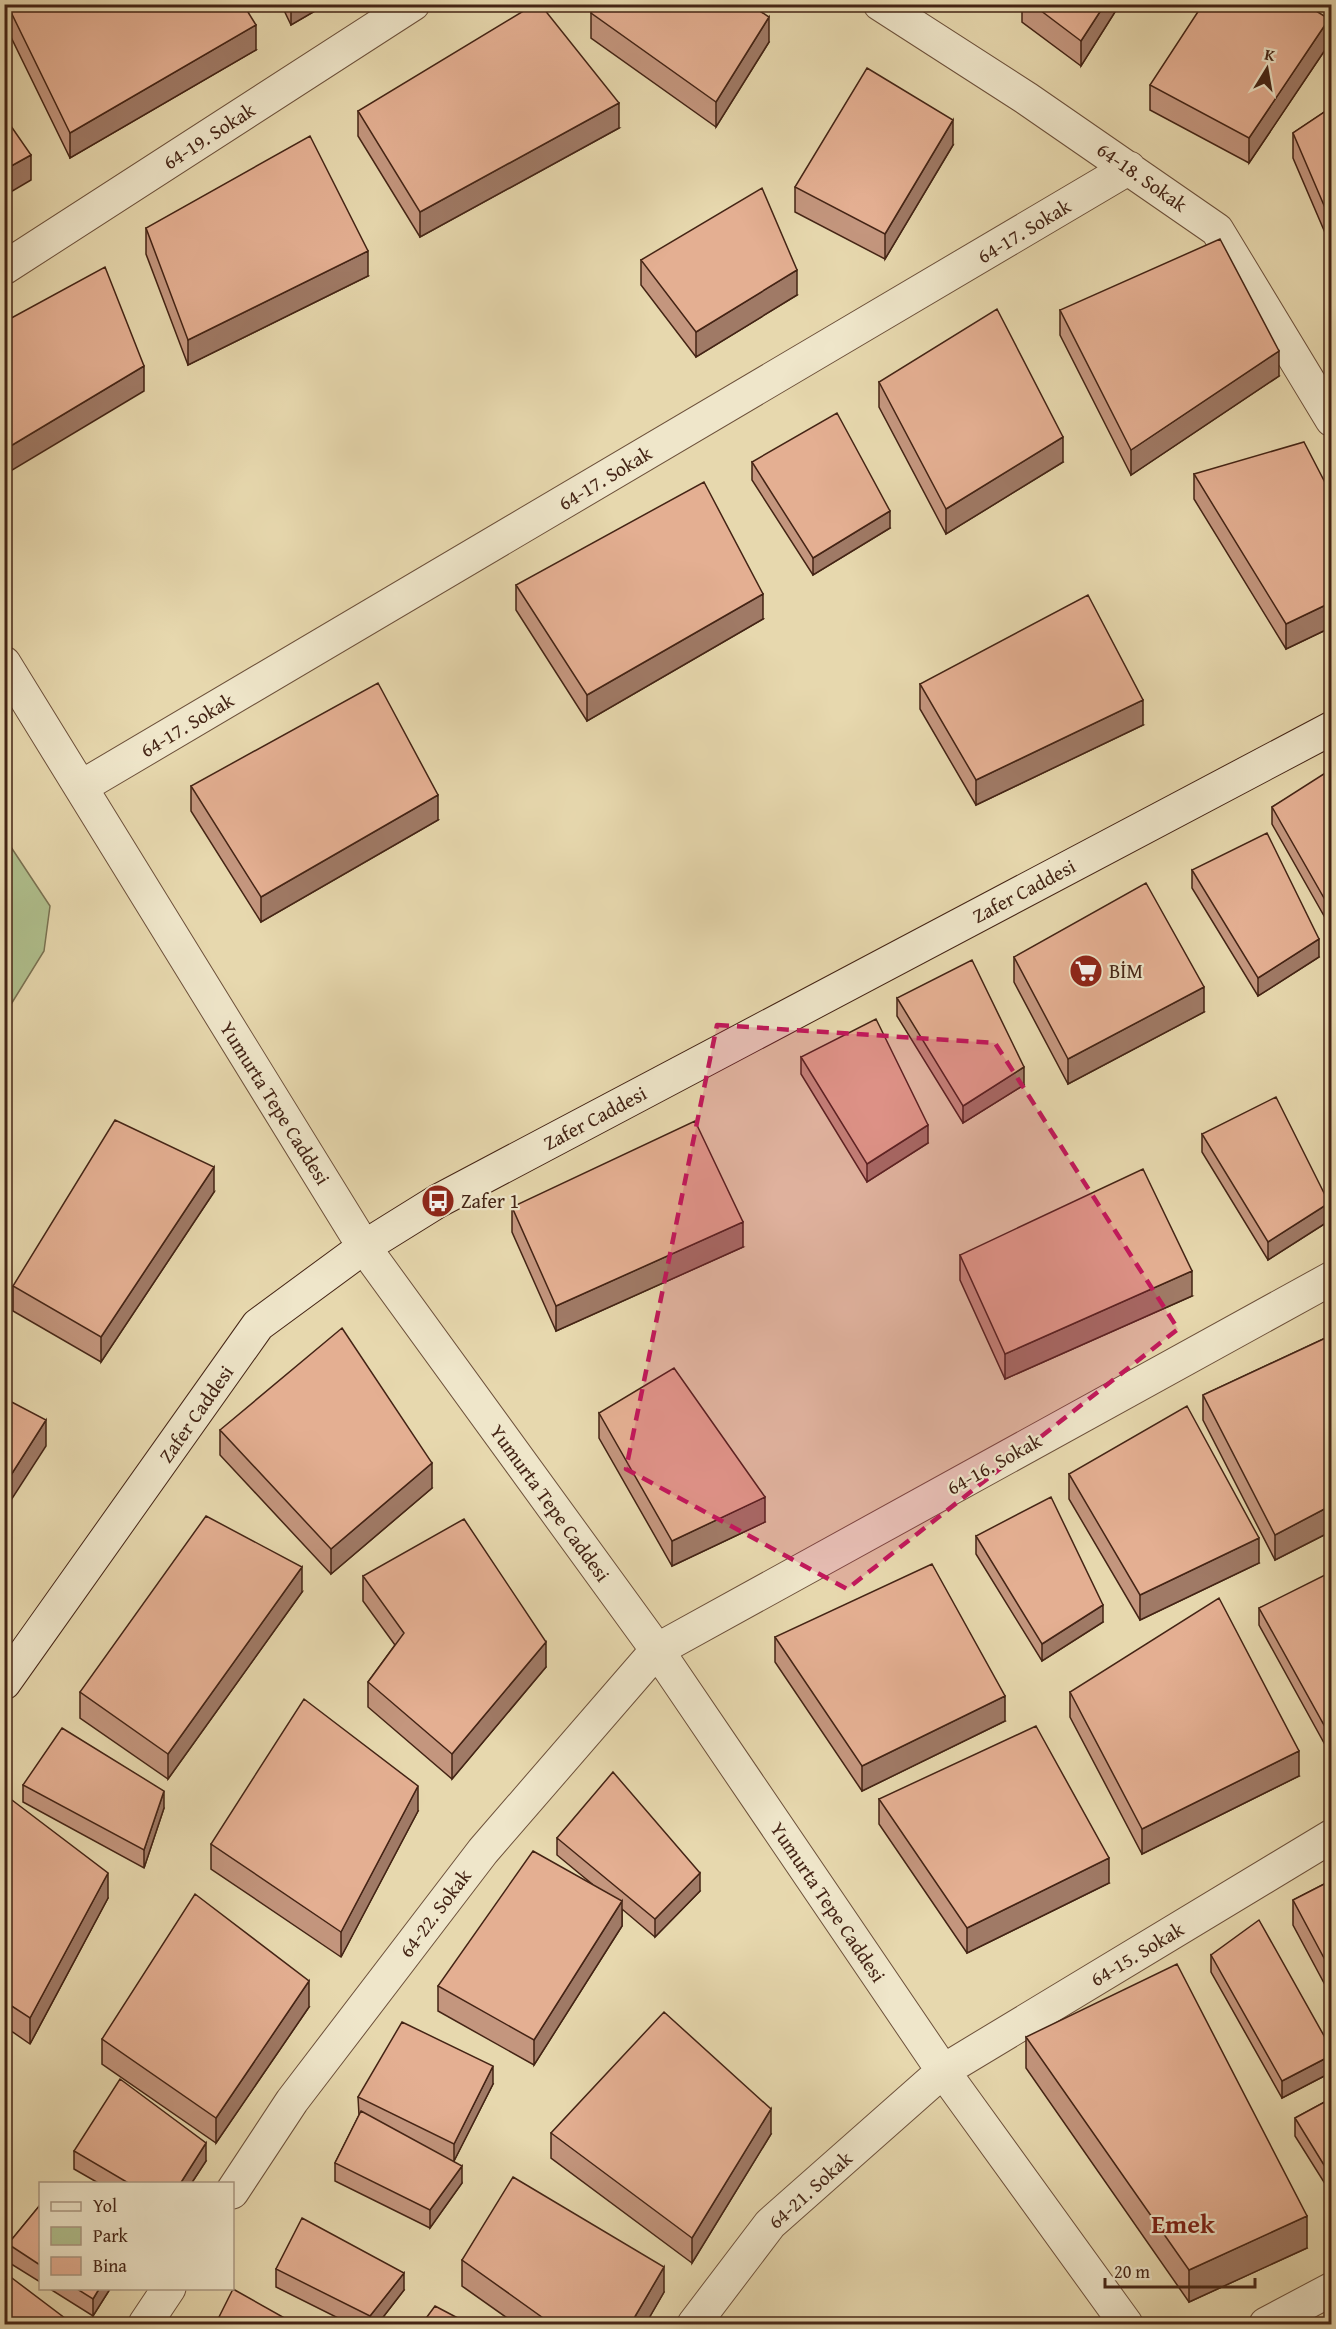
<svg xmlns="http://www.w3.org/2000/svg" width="1336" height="2329" font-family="'Gentium Book Plus',serif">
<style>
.green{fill:#b0c08e;stroke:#7a7252;stroke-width:1.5}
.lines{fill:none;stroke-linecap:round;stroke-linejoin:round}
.street-casing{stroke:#6d513b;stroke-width:35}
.secondary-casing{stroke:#442415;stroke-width:35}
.street{stroke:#efe6ca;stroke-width:33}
.secondary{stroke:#efe6ca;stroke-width:33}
.wall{fill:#c4967e;stroke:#442415;stroke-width:1.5}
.shaded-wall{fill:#a07a66;stroke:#442415;stroke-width:1.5}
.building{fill:#e4af92;stroke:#442415;stroke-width:1.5}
.marked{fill:#c2185b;fill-opacity:0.2;stroke:#c2185b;stroke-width:4.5;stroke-dasharray:12 8;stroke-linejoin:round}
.labels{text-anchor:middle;stroke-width:4.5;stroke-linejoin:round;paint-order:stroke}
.street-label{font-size:20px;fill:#442415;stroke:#efe6ca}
.poi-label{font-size:20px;fill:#442415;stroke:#efe6ca;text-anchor:start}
.district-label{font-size:26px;font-weight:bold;fill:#7a1f14;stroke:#efe6ca}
</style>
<rect width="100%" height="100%" fill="#e7d8ae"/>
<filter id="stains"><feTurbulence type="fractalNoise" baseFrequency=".00333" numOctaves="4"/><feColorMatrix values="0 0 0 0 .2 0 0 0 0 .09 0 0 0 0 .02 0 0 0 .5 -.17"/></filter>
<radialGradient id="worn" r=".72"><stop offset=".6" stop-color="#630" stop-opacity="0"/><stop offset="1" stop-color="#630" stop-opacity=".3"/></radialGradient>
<path class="green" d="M 5,838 L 50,906 L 44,951 L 5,1014 Z"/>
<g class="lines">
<defs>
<path id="street" d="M 880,4 L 1026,98 L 1217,230 L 1332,420
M 4,268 L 413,4
M 4,663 L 364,1247 L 657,1650 L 943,2071 L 1126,2324
M 81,787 L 1129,168
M 232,2192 L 292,2101 L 483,1851 L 657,1650 L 1332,1278
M 145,2324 L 169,2288
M 694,2324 L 770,2224 L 943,2071 L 1332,1836
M 1266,2324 L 1332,2289"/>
<path id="secondary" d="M 4,1683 L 258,1325 L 364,1247 L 438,1201 L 1332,728"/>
</defs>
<use href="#street" class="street-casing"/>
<use href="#secondary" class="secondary-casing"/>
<use href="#street" class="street"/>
<use href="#secondary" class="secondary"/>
</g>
<path class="wall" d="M 281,4 L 327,4 L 291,25 Z
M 1022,4 L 1120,4 L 1081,66 L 1022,22 Z
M 8,6 L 256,50 L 70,158 L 8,31 Z
M 591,13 L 769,42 L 716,127 L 591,38 Z
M 1329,44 L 1249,163 L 1150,110 L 1150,85 Z
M 1332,107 L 1332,249 L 1293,158 L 1293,133 Z
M 358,111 L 619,128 L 420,237 L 358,136 Z
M 953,145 L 885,259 L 795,212 L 795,187 Z
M 146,228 L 368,276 L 188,365 L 146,254 Z
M 641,260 L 797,295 L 696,357 L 641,285 Z
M 1060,310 L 1279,376 L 1131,475 L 1060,335 Z
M 879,382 L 1063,462 L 946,534 L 879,407 Z
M 752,462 L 890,528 L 813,575 L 752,480 Z
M 1194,474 L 1332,496 L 1332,627 L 1286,649 L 1194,499 Z
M 516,585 L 763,619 L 587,721 L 516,610 Z
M 920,684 L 1143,725 L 976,805 L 920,709 Z
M 1332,772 L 1332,930 L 1272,824 L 1272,807 Z
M 191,786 L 438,820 L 261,922 L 191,811 Z
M 1192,870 L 1319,957 L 1258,996 L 1192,888 Z
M 1014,957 L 1204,1012 L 1068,1084 L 1014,982 Z
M 897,998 L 1024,1085 L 963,1123 L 897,1016 Z
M 801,1057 L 928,1143 L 867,1182 L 801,1074 Z
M 1202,1134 L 1329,1221 L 1268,1260 L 1202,1152 Z
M 214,1192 L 101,1362 L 13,1311 L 13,1286 Z
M 512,1207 L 743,1247 L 556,1331 L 512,1232 Z
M 960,1255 L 1192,1296 L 1005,1379 L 960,1280 Z
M 1332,1335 L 1332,1531 L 1275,1560 L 1203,1420 L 1203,1395 Z
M 599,1413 L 765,1522 L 672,1566 L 599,1438 Z
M 220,1430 L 432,1488 L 331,1574 L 220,1455 Z
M 1069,1474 L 1259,1563 L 1140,1620 L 1069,1499 Z
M 976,1536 L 1103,1622 L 1042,1661 L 976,1554 Z
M 363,1576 L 546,1667 L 452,1779 L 368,1707 L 368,1682 L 395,1645 L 363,1601 Z
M 1332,1583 L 1329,1752 L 1259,1625 L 1259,1608 Z
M 302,1592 L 168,1779 L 80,1718 L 80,1692 Z
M 775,1637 L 1005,1721 L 862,1791 L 775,1662 Z
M 1070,1692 L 1299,1776 L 1142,1854 L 1070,1717 Z
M 23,1785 L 164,1808 L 144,1868 L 23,1802 Z
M 4,1794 L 108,1898 L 30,2044 L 4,2026 Z
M 879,1799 L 1109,1883 L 967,1953 L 879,1824 Z
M 418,1811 L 341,1957 L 211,1869 L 211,1844 Z
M 557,1838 L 700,1891 L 655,1937 L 622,1909 L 622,1926 L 534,2065 L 438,2011 L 438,1986 L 592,1884 L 557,1855 Z
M 1332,1880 L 1332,1998 L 1293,1925 L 1293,1900 Z
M 1211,1955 L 1332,2050 L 1332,2072 L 1282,2098 L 1211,1972 Z
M 309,2007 L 216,2143 L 102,2064 L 102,2039 Z
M 1026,2037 L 1307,2248 L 1189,2302 L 1026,2068 Z
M 493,2084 L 454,2161 L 462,2183 L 430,2228 L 335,2181 L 335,2163 L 359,2115 L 358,2097 Z
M 1332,2098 L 1332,2195 L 1295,2136 L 1295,2118 Z
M 551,2133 L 771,2134 L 692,2263 L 551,2158 Z
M 74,2151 L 206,2161 L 191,2184 L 100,2184 L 74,2169 Z
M 40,2205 L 40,2282 L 8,2262 L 8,2244 Z
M 462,2260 L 664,2292 L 645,2325 L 517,2325 L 462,2286 Z
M 276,2269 L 404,2290 L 377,2325 L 352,2325 L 276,2287 Z
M 50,2289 L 110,2289 L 93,2316 Z"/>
<path class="shaded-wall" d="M 291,4 L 327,4 L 291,25 Z
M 1105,4 L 1120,4 L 1081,66 L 1081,41 Z
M 769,17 L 769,42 L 716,127 L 716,102 Z
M 1329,19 L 1329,44 L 1249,163 L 1249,138 Z
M 256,25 L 256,50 L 70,158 L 70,133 Z
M 619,103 L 619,128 L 420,237 L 420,212 Z
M 953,120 L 953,145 L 885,259 L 885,234 Z
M 31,155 L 31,180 L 4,196 L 4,170 Z
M 368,251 L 368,276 L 188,365 L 188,340 Z
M 797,270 L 797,295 L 696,357 L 696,332 Z
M 1279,351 L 1279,376 L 1131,475 L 1131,450 Z
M 144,366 L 144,391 L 4,475 L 4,450 Z
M 1063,437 L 1063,462 L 946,534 L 946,509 Z
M 890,511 L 890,528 L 813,575 L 813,558 Z
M 763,594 L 763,619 L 587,721 L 587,695 Z
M 1332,602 L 1332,627 L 1286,649 L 1286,624 Z
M 1143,700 L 1143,725 L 976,805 L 976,780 Z
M 438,795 L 438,820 L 261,922 L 261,897 Z
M 1319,939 L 1319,957 L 1258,996 L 1258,978 Z
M 1204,987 L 1204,1012 L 1068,1084 L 1068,1059 Z
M 1024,1067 L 1024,1085 L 963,1123 L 963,1106 Z
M 928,1125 L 928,1143 L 867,1182 L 867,1164 Z
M 214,1167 L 214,1192 L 101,1362 L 101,1337 Z
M 1329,1203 L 1329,1221 L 1268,1260 L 1268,1242 Z
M 743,1222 L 743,1247 L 556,1331 L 556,1306 Z
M 1192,1271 L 1192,1296 L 1005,1379 L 1005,1354 Z
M 46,1420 L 46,1446 L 4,1511 L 4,1486 Z
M 432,1463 L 432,1488 L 331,1574 L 331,1549 Z
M 765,1497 L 765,1522 L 672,1566 L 672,1541 Z
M 1332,1505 L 1332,1531 L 1275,1560 L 1275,1535 Z
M 1259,1538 L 1259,1563 L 1140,1620 L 1140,1595 Z
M 302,1567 L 302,1592 L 168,1779 L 168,1754 Z
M 1103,1605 L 1103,1622 L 1042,1661 L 1042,1644 Z
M 546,1642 L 546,1667 L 452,1779 L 452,1754 Z
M 1005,1696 L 1005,1721 L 862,1791 L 862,1766 Z
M 1332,1733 L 1332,1750 L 1329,1752 L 1329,1734 Z
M 1299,1751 L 1299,1776 L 1142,1854 L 1142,1829 Z
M 418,1786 L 418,1811 L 341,1957 L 341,1932 Z
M 164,1791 L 164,1808 L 144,1868 L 144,1850 Z
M 1109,1858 L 1109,1883 L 967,1953 L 967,1928 Z
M 108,1873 L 108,1898 L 30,2044 L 30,2018 Z
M 700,1873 L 700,1891 L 655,1937 L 655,1919 Z
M 622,1901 L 622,1926 L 534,2065 L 534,2040 Z
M 309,1981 L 309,2007 L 216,2143 L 216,2118 Z
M 1332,2055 L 1332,2072 L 1282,2098 L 1282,2081 Z
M 6,2065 L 6,2090 L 4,2093 L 4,2068 Z
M 493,2066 L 493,2084 L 454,2161 L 454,2144 Z
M 771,2109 L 771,2134 L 692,2263 L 692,2238 Z
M 206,2143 L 206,2161 L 191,2184 L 180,2184 Z
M 462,2166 L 462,2183 L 430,2228 L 430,2210 Z
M 1307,2216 L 1307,2248 L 1189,2302 L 1189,2270 Z
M 664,2267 L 664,2292 L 645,2325 L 630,2325 Z
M 404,2273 L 404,2290 L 377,2325 L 370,2325 L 370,2316 Z
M 99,2289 L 110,2289 L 93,2316 L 93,2299 Z"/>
<path class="building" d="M 9,4 L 243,4 L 256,25 L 70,133 L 8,6 Z
M 535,4 L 540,4 L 619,103 L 420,212 L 358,111 Z
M 596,4 L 749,4 L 769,17 L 716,102 L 591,13 Z
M 1032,4 L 1105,4 L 1081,41 Z
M 1203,4 L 1305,4 L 1329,19 L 1249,138 L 1150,85 Z
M 867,68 L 953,120 L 885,234 L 795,187 Z
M 1332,107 L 1332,224 L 1293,133 Z
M 4,116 L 31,155 L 4,170 Z
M 310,136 L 368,251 L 188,340 L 146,228 Z
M 762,188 L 797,270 L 696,332 L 641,260 Z
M 1220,239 L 1279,351 L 1131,450 L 1060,310 Z
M 105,267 L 144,366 L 4,450 L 4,322 Z
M 997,309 L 1063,437 L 946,509 L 879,382 Z
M 837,413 L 890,511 L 813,558 L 752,462 Z
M 1304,442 L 1332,496 L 1332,602 L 1286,624 L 1194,474 Z
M 704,482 L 763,594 L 587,695 L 516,585 Z
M 1088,595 L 1143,700 L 976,780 L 920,684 Z
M 378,683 L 438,795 L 261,897 L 191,786 Z
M 1330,770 L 1332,772 L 1332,912 L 1272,807 Z
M 1267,833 L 1319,939 L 1258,978 L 1192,870 Z
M 1146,883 L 1204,987 L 1068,1059 L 1014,957 Z
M 972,960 L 1024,1067 L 963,1106 L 897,998 Z
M 876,1019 L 928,1125 L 867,1164 L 801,1057 Z
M 1276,1097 L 1329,1203 L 1268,1242 L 1202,1134 Z
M 115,1120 L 214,1167 L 101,1337 L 13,1286 Z
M 695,1121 L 743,1222 L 556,1306 L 512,1207 Z
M 1143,1169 L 1192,1271 L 1005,1354 L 960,1255 Z
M 342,1328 L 432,1463 L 331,1549 L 220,1430 Z
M 1332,1335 L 1332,1505 L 1275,1535 L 1203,1395 Z
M 674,1368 L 765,1497 L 672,1541 L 599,1413 Z
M 4,1398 L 46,1420 L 4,1486 Z
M 1187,1406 L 1259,1538 L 1140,1595 L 1069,1474 Z
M 1051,1497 L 1103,1605 L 1042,1644 L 976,1536 Z
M 206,1516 L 302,1567 L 168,1754 L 80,1692 Z
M 464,1519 L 546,1642 L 452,1754 L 368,1682 L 404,1633 L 363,1576 Z
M 932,1564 L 1005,1696 L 862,1766 L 775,1637 Z
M 1327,1574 L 1332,1583 L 1332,1733 L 1329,1734 L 1259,1608 Z
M 1219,1598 L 1299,1751 L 1142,1829 L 1070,1692 Z
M 304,1699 L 418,1786 L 341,1932 L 211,1844 Z
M 1036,1726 L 1109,1858 L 967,1928 L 879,1799 Z
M 62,1728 L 164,1791 L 144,1850 L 23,1785 Z
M 613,1772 L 700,1873 L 655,1919 L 557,1838 Z
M 4,1794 L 108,1873 L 30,2018 L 4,2001 Z
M 533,1851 L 622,1901 L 534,2040 L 438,1986 Z
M 1332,1880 L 1332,1973 L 1293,1900 Z
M 195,1894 L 309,1981 L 216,2118 L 102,2039 Z
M 1259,1920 L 1332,2050 L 1332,2055 L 1282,2081 L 1211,1955 Z
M 1177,1964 L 1307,2216 L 1189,2270 L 1026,2037 Z
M 664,2012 L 771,2109 L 692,2238 L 551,2133 Z
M 402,2022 L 493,2066 L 454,2144 L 358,2097 Z
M 120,2079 L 206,2143 L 180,2184 L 130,2184 L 74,2151 Z
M 1332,2098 L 1332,2178 L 1295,2118 Z
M 361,2111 L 462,2166 L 430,2210 L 335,2163 Z
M 513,2177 L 664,2267 L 630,2325 L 553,2325 L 462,2260 Z
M 40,2205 L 40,2265 L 8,2244 Z
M 302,2218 L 404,2273 L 370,2316 L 276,2269 Z
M 4,2272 L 74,2325 L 4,2325 Z
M 77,2289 L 99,2289 L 93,2299 Z
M 233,2289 L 297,2325 L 215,2325 Z
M 435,2306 L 471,2325 L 421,2325 Z"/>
<path class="marked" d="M 717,1025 L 995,1043 L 1178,1329 L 847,1589 L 626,1469 Z"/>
<defs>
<symbol id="supermarket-disc" viewBox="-11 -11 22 22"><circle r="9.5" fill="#8f2418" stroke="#efe6ca"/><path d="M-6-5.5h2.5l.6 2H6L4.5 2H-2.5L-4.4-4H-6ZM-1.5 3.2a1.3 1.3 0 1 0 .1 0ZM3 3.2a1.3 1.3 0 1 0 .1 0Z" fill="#fff"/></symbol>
<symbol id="bus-disc" viewBox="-11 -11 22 22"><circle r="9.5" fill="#8f2418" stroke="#efe6ca"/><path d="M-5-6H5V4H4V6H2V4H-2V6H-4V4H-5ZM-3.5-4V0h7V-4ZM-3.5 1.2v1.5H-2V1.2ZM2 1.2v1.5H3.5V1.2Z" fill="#fff"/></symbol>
</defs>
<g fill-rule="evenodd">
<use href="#supermarket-disc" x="1067" y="952" width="38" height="38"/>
<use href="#bus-disc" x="419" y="1182" width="38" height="38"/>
</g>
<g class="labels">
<g class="street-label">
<text transform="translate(209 136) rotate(-33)" y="7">64-19. Sokak</text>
<text transform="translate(1142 177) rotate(35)" y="7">64-18. Sokak</text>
<text transform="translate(1024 231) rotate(-31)" y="7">64-17. Sokak</text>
<text transform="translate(605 478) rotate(-31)" y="7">64-17. Sokak</text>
<text transform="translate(187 725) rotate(-31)" y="7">64-17. Sokak</text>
<text transform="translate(1024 891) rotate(-28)" y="7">Zafer Caddesi</text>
<text transform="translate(275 1103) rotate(58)" y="7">Yumurta Tepe Caddesi</text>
<text transform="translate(595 1118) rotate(-28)" y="7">Zafer Caddesi</text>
<text transform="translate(196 1414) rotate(-55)" y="7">Zafer Caddesi</text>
<text transform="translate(994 1464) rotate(-29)" y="7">64-16. Sokak</text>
<text transform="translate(550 1503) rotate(54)" y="7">Yumurta Tepe Caddesi</text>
<text transform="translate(828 1902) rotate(56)" y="7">Yumurta Tepe Caddesi</text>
<text transform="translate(435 1913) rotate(-53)" y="7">64-22. Sokak</text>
<text transform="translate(1137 1954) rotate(-31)" y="7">64-15. Sokak</text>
<text transform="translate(810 2190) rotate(-42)" y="7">64-21. Sokak</text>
</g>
<g class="poi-label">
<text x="1109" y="978">BİM</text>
<text x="461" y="1208">Zafer 1</text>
</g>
<g class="district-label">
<text x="1183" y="2233">Emek</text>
</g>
</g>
<rect width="1336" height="2329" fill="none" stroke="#e7d8ae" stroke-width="24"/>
<rect x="6" y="6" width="1324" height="2317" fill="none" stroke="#442415" stroke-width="3"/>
<rect x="12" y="12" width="1312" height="2305" fill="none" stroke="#442415" stroke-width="1.5"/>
<rect x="39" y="2182" width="195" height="108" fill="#efe6ca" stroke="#ab9882" stroke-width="1.5"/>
<rect x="51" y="2202" width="30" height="9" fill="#efe6ca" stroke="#ab9882" stroke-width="1.5"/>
<text x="93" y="2212" font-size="18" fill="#442415">Yol</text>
<rect x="51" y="2227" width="30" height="18" fill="#b0c08e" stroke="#ab9882" stroke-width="1.5"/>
<text x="93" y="2242" font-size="18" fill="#442415">Park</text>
<rect x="51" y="2257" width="30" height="18" fill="#e4af92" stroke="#ab9882" stroke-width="1.5"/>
<text x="93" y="2272" font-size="18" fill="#442415">Bina</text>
<g transform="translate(1267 69) rotate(11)" stroke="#efe6ca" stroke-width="4.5" paint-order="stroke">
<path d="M0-4.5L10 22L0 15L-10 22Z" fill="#442415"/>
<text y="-9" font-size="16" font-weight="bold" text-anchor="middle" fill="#442415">K</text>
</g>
<path d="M1105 2278v9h150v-9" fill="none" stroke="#442415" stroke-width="3"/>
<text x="1114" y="2278" font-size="18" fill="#442415" stroke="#efe6ca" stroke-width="4.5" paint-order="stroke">20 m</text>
<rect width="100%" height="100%" filter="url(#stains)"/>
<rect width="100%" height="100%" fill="url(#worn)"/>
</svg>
